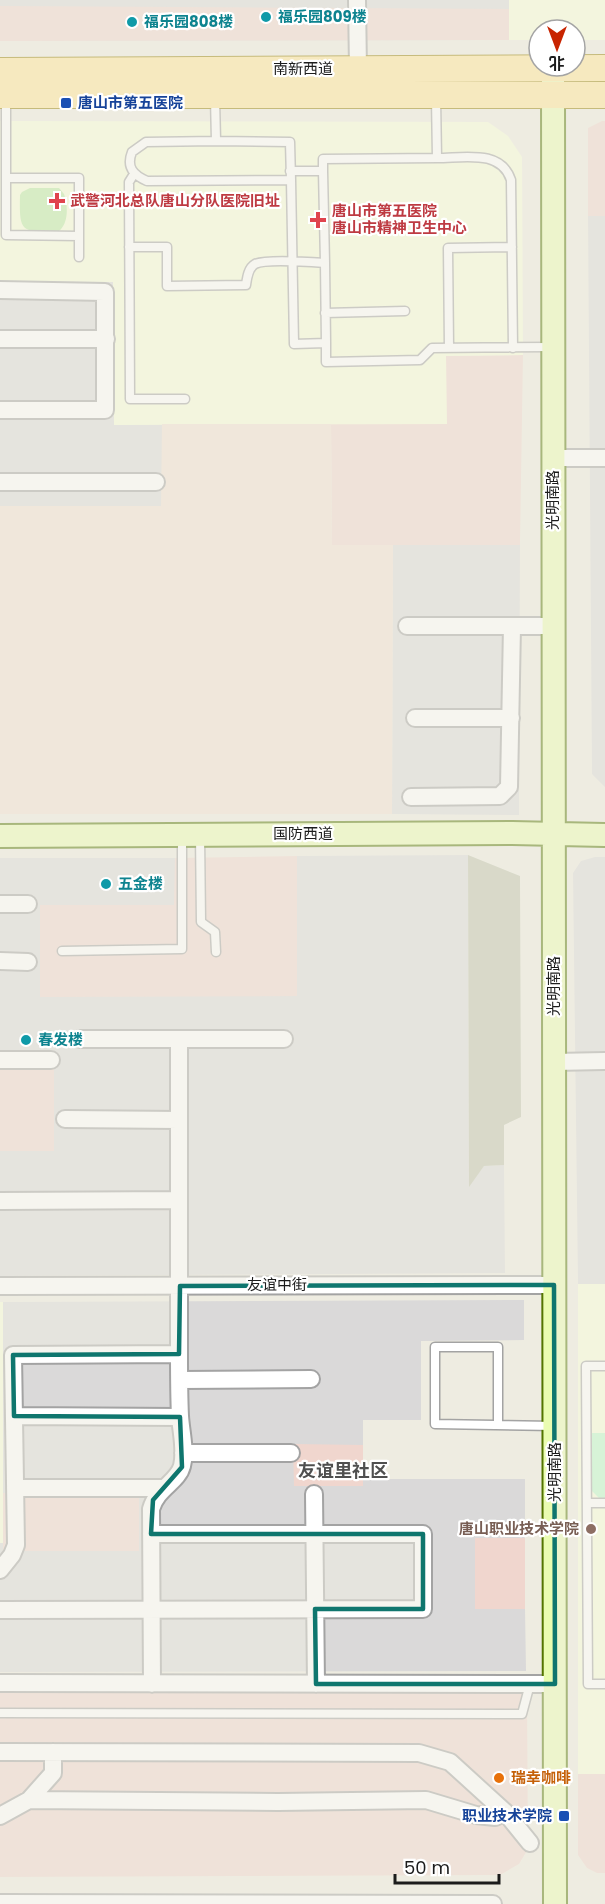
<svg xmlns="http://www.w3.org/2000/svg" width="605" height="1904" font-family="Poppins,'Noto Sans SC',sans-serif">
<style>
.residential{fill:#dad9d9}
.commercial{fill:#f0d6ce}
.education{fill:#f8ffd9}
.military{fill:#f1e0d3}
.construction{fill:#bec2ac}
.grass{fill:#baeba3}
.park{fill:#bafbcb}
.lines{fill:none;stroke-linecap:round;stroke-linejoin:round}
.lane-casing{stroke:#a3a3a3;stroke-width:11}
.street-casing{stroke:#a3a3a3;stroke-width:20}
.secondary-casing{stroke:#537500;stroke-width:26}
.primary-casing{stroke:#947e00;stroke-width:28}
.lane{stroke:#fff;stroke-width:8}
.street{stroke:#fff;stroke-width:16}
.secondary{stroke:#eafcb1;stroke-width:22}
.primary{stroke:#ffe495;stroke-width:26}
.marked{fill:none;stroke:#0f766e;stroke-width:4.5;stroke-linejoin:round}
.culture-dot{fill:#0f9aa8;stroke:#fff;stroke-width:2}
.transit-dot{fill:#1a4fb4;stroke:#fff;stroke-width:2}
.health-dot{fill:#e0444e;stroke:#fff;stroke-width:2}
.education-dot{fill:#8d6e63;stroke:#fff;stroke-width:2}
.food-dot{fill:#e8710a;stroke:#fff;stroke-width:2}
.labels{text-anchor:middle;stroke-width:4.5;stroke-linejoin:round;paint-order:stroke}
.culture-label{font-size:15px;font-weight:bold;fill:#0d838f;stroke:#fff;text-anchor:start}
.street-label{font-size:15px;fill:#1c1c1c;stroke:#fff}
.transit-label{font-size:15px;font-weight:bold;fill:#164399;stroke:#fff;text-anchor:start}
.health-label{font-size:15px;font-weight:bold;fill:#be3a42;stroke:#fff;text-anchor:start}
.education-label{font-size:15px;font-weight:bold;fill:#785e54;stroke:#fff;text-anchor:end}
.food-label{font-size:15px;font-weight:bold;fill:#c56008;stroke:#fff;text-anchor:start}
.quarter-label{font-size:18px;font-weight:bold;fill:#4f4f4f;stroke:#fff}
</style>
<rect width="100%" height="100%" fill="#eeece1"/>
<path class="residential" d="M 0,0 L 509,0 L 509,40 L 0,41 Z
M 588,216 L 605,216 L 605,787 L 592,774 Z
M 0,281 L 113,282 L 114,425 L 162,424 L 162,506 L 0,506 Z
M 393,545 L 520,545 L 519,815 L 392,814 Z
M 468,855 L 469,1185 L 484,1166 L 504,1165 L 505,1273 L 0,1276 L 0,1151 L 54,1151 L 0,1066 L 0,858 L 175,858 L 175,905 L 40,905 L 40,996 L 297,996 L 297,856 Z
M 595,857 L 605,857 L 605,1284 L 578,1284 L 573,873 L 581,861 Z
M 524,1300 L 524,1340 L 421,1341 L 421,1420 L 363,1420 L 363,1479 L 525,1479 L 525,1538 L 475,1538 L 476,1609 L 525,1609 L 526,1671 L 0,1672 L 0,1543 L 3,1543 L 3,1302 Z"/>
<path class="commercial" d="M 0,6 L 509,9 L 509,40 L 0,41 Z
M 602,121 L 605,121 L 605,216 L 588,216 L 588,128 Z
M 523,355 L 520,545 L 332,545 L 331,424 L 446,424 L 445,356 Z
M 297,856 L 297,996 L 40,997 L 40,905 L 174,905 L 175,858 Z
M 0,1066 L 54,1066 L 54,1151 L 0,1151 Z
M 293,1444 L 363,1445 L 363,1486 L 294,1486 Z
M 139,1492 L 139,1551 L 3,1551 L 3,1493 Z
M 475,1538 L 525,1538 L 525,1609 L 475,1609 Z
M 527,1690 L 528,1849 L 519,1864 L 500,1875 L 0,1877 L 0,1693 Z
M 578,1774 L 605,1774 L 605,1873 L 597,1873 L 587,1868 L 578,1855 Z"/>
<path class="education" d="M 509,0 L 605,0 L 605,40 L 575,40 L 575,30 L 539,30 L 539,40 L 509,40 Z
M 0,121 L 488,122 L 508,136 L 522,157 L 523,355 L 446,356 L 447,424 L 114,425 L 113,282 L 0,281 Z
M 578,1284 L 605,1284 L 605,1774 L 578,1774 Z
M 0,1302 L 3,1302 L 3,1543 L 0,1543 Z"/>
<path class="military" d="M 162,424 L 331,424 L 332,545 L 393,545 L 392,814 L 0,814 L 0,506 L 161,506 Z"/>
<path class="construction" d="M 468,855 L 520,876 L 521,1117 L 504,1125 L 504,1165 L 484,1166 L 469,1187 Z"/>
<path class="grass" d="M 30,188 L 59,188 L 64,194 C 68,205 69,223 59,231 C 22,231 19,235 20,195 L 22,192 Z"/>
<path class="park" d="M 592,1433 L 605,1433 L 605,1498 L 599,1498 L 592,1491 Z"/>
<g class="lines">
<defs>
<path id="lane" d="M 6,98 L 6,235 L 79,236 L 79,178 L 6,178
M 215,98 L 216,141
M 216,141 L 290,142 L 291,180 L 147,181 C 133,175 126,167 132,152 L 146,142 Z
M 437,158 C 464,158 501,149 511,180 L 513,348
M 290,171 L 323,171 L 325,263
M 323,171 L 323,159 L 437,158 L 436,98
M 134,174 L 129,182 L 130,399 L 185,399
M 79,236 L 79,257
M 129,247 L 167,247 L 167,286 L 246,285 C 247,278 248,268 255,264 C 265,259 311,262 325,263 L 326,343 L 294,344 L 291,180
M 325,313 L 405,311
M 326,343 L 326,362 L 420,360 L 432,348 L 551,347
M 449,348 L 448,248 L 512,247
M 200,835 L 201,922 L 215,932 L 216,952
M 62,951 L 182,949 L 182,835
M 605,1366 L 586,1366 L 588,1684 L 605,1684
M 498,1425 L 498,1347 L 435,1347 L 435,1424 L 554,1426
M 587,1503 L 605,1503
M 0,1713 L 522,1714 L 530,1684"/>
<path id="street" d="M 357,0 L 358,69
M 0,290 L 105,292 L 105,410 L 0,410
M 0,339 L 106,339
M 553,458 L 605,458
M 0,482 L 156,482
M 407,626 L 553,626
M 415,718 L 511,718
M 411,797 L 500,796 L 509,787 L 512,626
M 0,904 L 28,904
M 0,961 L 28,962
M 80,1039 L 284,1039
M 0,1060 L 51,1060
M 554,1062 L 605,1061
M 65,1119 L 179,1120
M 0,1201 L 179,1200
M 0,1286 L 554,1285
M 180,1380 L 311,1379
M 14,1416 L 180,1417
M 183,1453 L 291,1453
M 15,1488 L 163,1488
M 314,1494 L 316,1684
M 0,1570 L 12,1555 L 16,1545 L 13,1355 L 179,1354
M 0,1610 L 423,1609 L 423,1534 L 151,1534
M 0,1683 L 555,1684
M 152,1684 L 151,1509 C 157,1488 178,1482 182,1466 C 186,1450 181,1432 180,1416 C 179,1395 179,1373 179,1352 C 179,1248 179,1143 179,1039
M 0,1752 L 419,1753 L 450,1762 L 505,1812 L 530,1843
M 29,1800 L 53,1773 L 53,1752
M 0,1816 L 29,1800 L 278,1802 L 426,1800 L 476,1815 L 495,1817 L 505,1812
M 0,1903 L 493,1904"/>
<path id="secondary" d="M 553,79 L 555,1904
M 0,836 L 512,833 L 605,835"/>
<path id="primary" d="M 0,71 L 605,68
M 0,95 L 605,95"/>
</defs>
<use href="#lane" class="lane-casing"/>
<use href="#street" class="street-casing"/>
<use href="#secondary" class="secondary-casing"/>
<use href="#primary" class="primary-casing"/>
<use href="#lane" class="lane"/>
<use href="#street" class="street"/>
<use href="#secondary" class="secondary"/>
<use href="#primary" class="primary"/>
</g>
<path d="M0 0H605V1904H0ZM 554,1285 L 555,1684 L 316,1684 L 315,1609 L 423,1609 L 423,1534 L 151,1534 L 153,1500 L 182,1467 L 180,1417 L 14,1416 L 13,1355 L 179,1354 L 180,1286 Z" fill="#eeece1" fill-opacity=".55" fill-rule="evenodd"/>
<path class="marked" d="M 554,1285 L 555,1684 L 316,1684 L 315,1609 L 423,1609 L 423,1534 L 151,1534 L 153,1500 L 182,1467 L 180,1417 L 14,1416 L 13,1355 L 179,1354 L 180,1286 Z"/>
<g class="culture-dot">
<circle cx="266" cy="17" r="6"/>
<circle cx="132" cy="22" r="6"/>
<circle cx="106" cy="884" r="6"/>
<circle cx="26" cy="1040" r="6"/>
</g>
<g class="transit-dot">
<rect x="60" y="97" width="12" height="12" rx="3"/>
<rect x="558" y="1810" width="12" height="12" rx="3"/>
</g>
<g class="health-dot">
<path d="M54 192h6v6h6v6h-6v6h-6v-6h-6v-6h6z"/>
<path d="M315 211h6v6h6v6h-6v6h-6v-6h-6v-6h6z"/>
</g>
<circle class="education-dot" cx="591" cy="1529" r="6"/>
<circle class="food-dot" cx="499" cy="1778" r="6"/>
<g class="labels">
<g class="culture-label">
<text x="278" y="22">福乐园809楼</text>
<text x="144" y="27">福乐园808楼</text>
<text x="118" y="889">五金楼</text>
<text x="38" y="1045">春发楼</text>
</g>
<g class="street-label">
<text x="303" y="74">南新西道</text>
<text transform="translate(553 500) rotate(-90)" y="5">光明南路</text>
<text x="303" y="839">国防西道</text>
<text transform="translate(554 986) rotate(-90)" y="5">光明南路</text>
<text x="277" y="1290">友谊中街</text>
<text transform="translate(555 1472) rotate(-90)" y="5">光明南路</text>
</g>
<g class="transit-label">
<text x="78" y="108">唐山市第五医院</text>
<text x="552" y="1821" text-anchor="end">职业技术学院</text>
</g>
<g class="health-label">
<text x="70" y="206">武警河北总队唐山分队医院旧址</text>
<text x="332" y="216">唐山市第五医院<tspan x="332" dy="17">唐山市精神卫生中心</tspan></text>
</g>
<g class="education-label">
<text x="579" y="1534">唐山职业技术学院</text>
</g>
<g class="food-label">
<text x="511" y="1783">瑞幸咖啡</text>
</g>
<g class="quarter-label">
<text x="343" y="1477">友谊里社区</text>
</g>
</g>
<g transform="translate(557 48) rotate(180)"><circle r="28" fill="#ffffff" stroke="#a4a4a4" stroke-width="1.5"/>
<path d="M0-4.5L10 22L0 15L-10 22Z" fill="#c82400"/>
<text y="-9" font-size="16" font-weight="bold" text-anchor="middle" fill="#1c1c1c">北</text>
</g>
<path d="M395 1874v9h104v-9" fill="none" stroke="#1c1c1c" stroke-width="3"/>
<text x="404" y="1874" font-size="18" fill="#1c1c1c" stroke="#ffffff" stroke-width="4.5" paint-order="stroke">50 m</text>
</svg>
